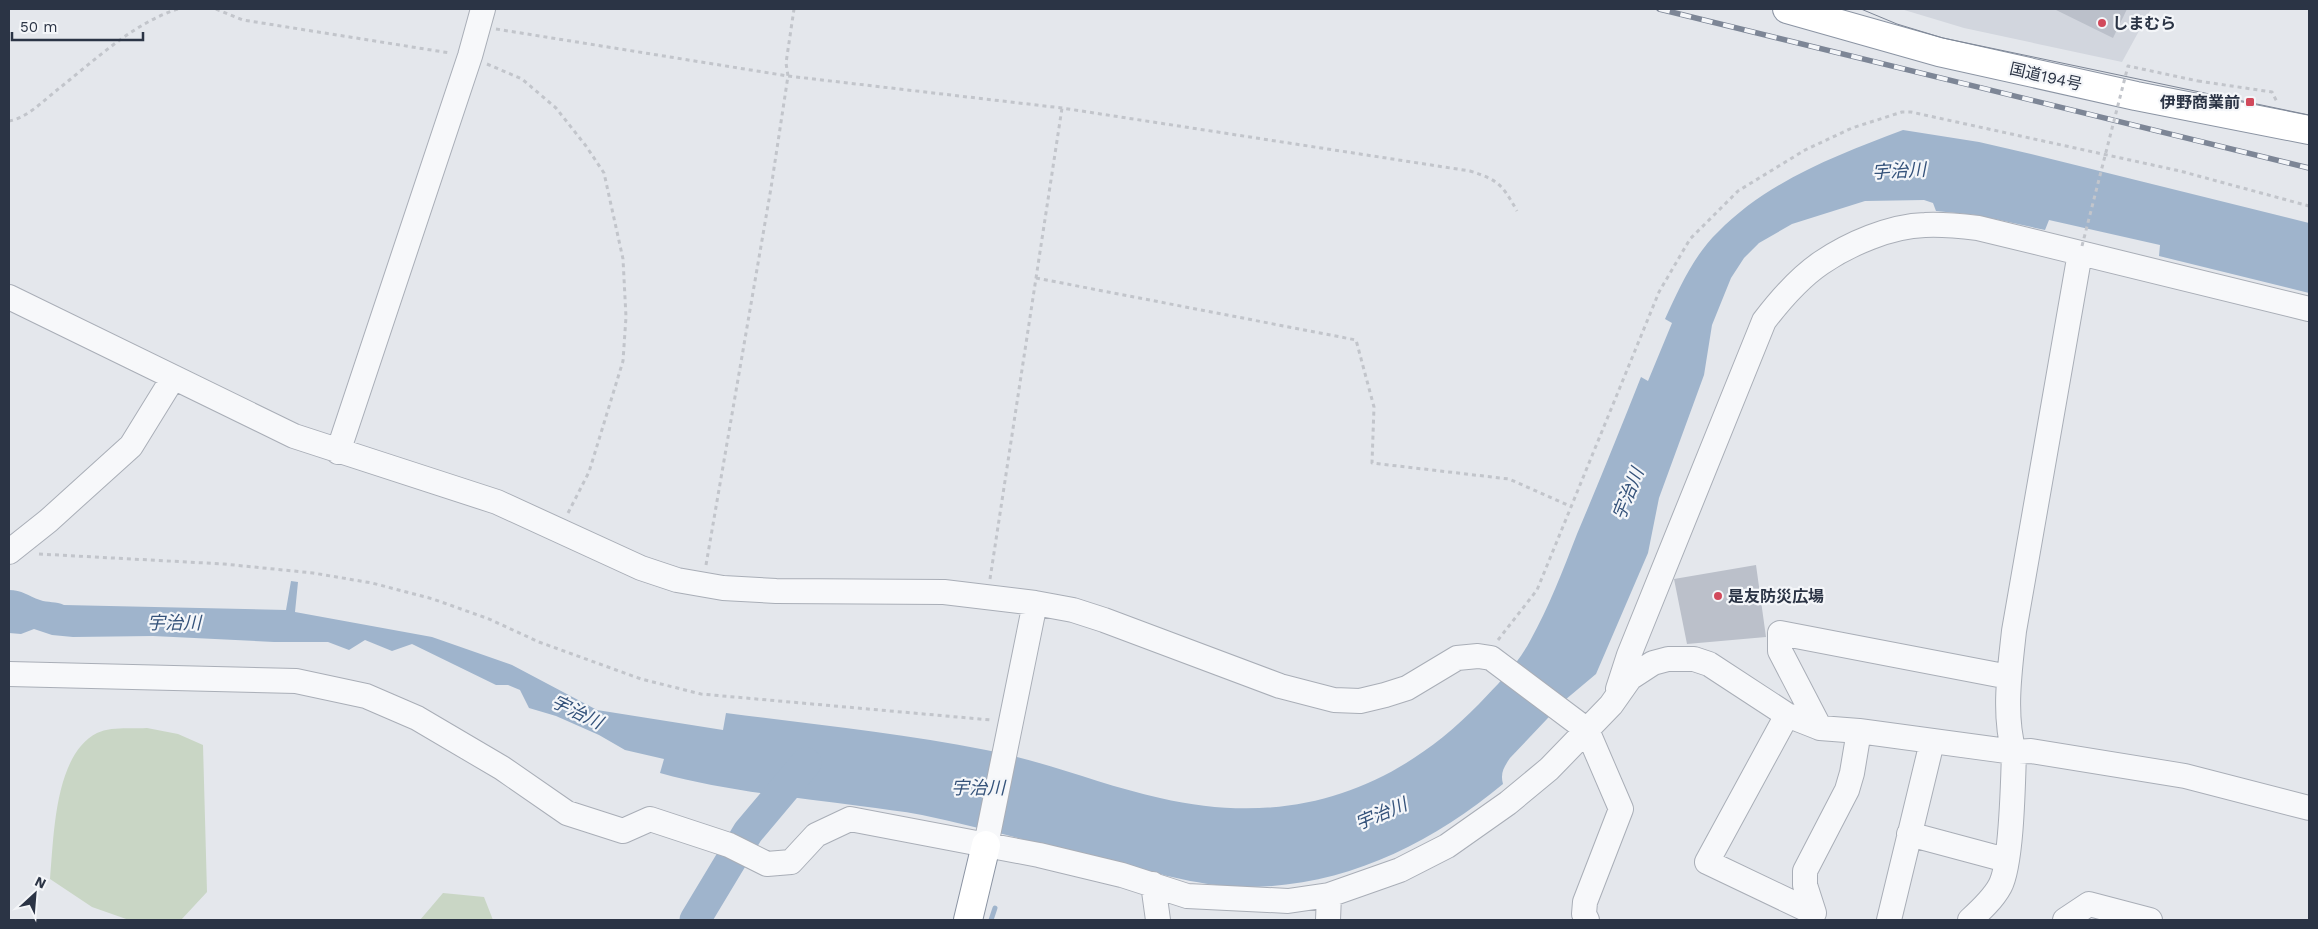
<svg xmlns="http://www.w3.org/2000/svg" width="2318" height="929" font-family="'Work Sans','Noto Sans JP',sans-serif">
<style>
.built{fill:#d2d6de}
.green{fill:#c9d6c5}
.water{fill:#9fb4cc}
.lines{fill:none;stroke-linecap:round;stroke-linejoin:round}
.stream{stroke:#9fb4cc;stroke-width:5}
.river{stroke:#9fb4cc;stroke-width:31}
.building{fill:#bbc0ca}
.minor-casing{stroke:#a9aeb7;stroke-width:26}
.highway-casing{stroke:#8b94a3;stroke-width:30}
.path{stroke:#c2c5cb;stroke-width:3;stroke-dasharray:4 4;stroke-linecap:butt}
.minor{stroke:#f7f8fa;stroke-width:24}
.highway{stroke:#fff;stroke-width:28}
.tram{stroke:#7d8696;stroke-width:1}
.rail-casing{stroke:#7d8696;stroke-width:5.5}
.rail{stroke:#f4f6f9;stroke-width:4;stroke-dasharray:11;stroke-linecap:butt}
.path-bridge{stroke:#c2c5cb;stroke-width:3;stroke-dasharray:4 4;stroke-linecap:butt}
.poi-dot{fill:#d1495b;stroke:#f4f6f9;stroke-width:2}
.labels{text-anchor:middle;stroke-width:4.5;stroke-linejoin:round;paint-order:stroke}
.poi-label{font-size:16px;font-weight:bold;fill:#2b3445;stroke:#f4f6f9;text-anchor:start}
.street-label{font-size:16px;fill:#2b3445;stroke:#f4f6f9}
.water-label{font-size:18px;font-style:italic;fill:#34527a;stroke:#f4f6f9}
</style>
<rect width="100%" height="100%" fill="#e4e7ec"/>
<path class="built" d="M 1901,9 L 2151,9 L 2122,62 L 1964,28 Z"/>
<path class="green" d="M 147,728 L 178,734 L 203,745 L 207,892 L 181,920 L 129,920 L 92,907 L 50,879 C 54,837 54,755 97,733 C 111,726 132,729 147,728 Z
M 443,893 L 484,897 L 493,920 L 420,920 Z"/>
<path class="water" d="M 1903,130 L 1979,142 L 2031,154 L 2309,223 L 2309,293 L 2159,256 L 2160,245 L 2049,220 L 2045,230 L 1976,215 L 1936,211 L 1933,203 L 1924,200 L 1865,201 L 1792,224 L 1759,243 L 1744,258 L 1731,278 L 1712,325 L 1704,375 L 1659,498 L 1648,553 L 1596,674 L 1565,700 L 1510,758 C 1504,767 1500,773 1503,784 C 1429,845 1344,887 1246,887 C 1204,887 1160,874 1120,864 C 1054,848 988,829 922,815 C 902,811 881,809 860,806 C 793,797 725,791 660,773 L 664,759 L 625,750 L 599,735 L 556,716 L 529,708 L 520,690 L 508,685 L 496,685 L 412,644 L 392,651 L 365,640 L 349,650 L 328,642 L 274,642 L 153,636 L 73,637 L 52,635 L 34,629 L 21,634 L 9,633 L 9,590 C 22,590 28,596 40,600 C 48,603 56,601 64,605 L 286,610 L 291,581 L 298,582 L 295,612 L 432,637 L 512,665 L 597,710 L 723,730 L 726,713 C 812,724 900,733 986,750 C 1045,761 1101,785 1160,798 C 1285,827 1390,795 1479,704 C 1498,684 1517,665 1530,641 C 1549,607 1563,570 1577,534 C 1599,482 1620,430 1641,377 L 1648,381 L 1672,323 L 1665,319 C 1679,289 1693,256 1718,232 C 1768,181 1837,155 1903,130 Z"/>
<g class="lines">
<path class="stream" d="M 991,920 L 995,908"/>
<path class="river" d="M 695,920 L 748,832 L 806,763"/>
</g>
<path class="building" d="M 2054,9 L 2127,9 L 2113,38 Z
M 1756,565 L 1766,637 L 1687,644 L 1674,579 Z"/>
<g class="lines">
<defs>
<path id="minor" d="M 9,297 L 294,436 L 497,502 L 641,568 L 677,580 L 723,588 L 776,591 L 944,592 L 1035,603 L 1073,610 L 1104,620 L 1280,686 L 1334,700 L 1360,701 L 1385,695 L 1407,688 L 1457,658 L 1478,656 L 1491,658 L 1587,730 L 1621,809 L 1585,902 L 1584,914 L 1587,920
M 338,452 L 470,56 L 483,9
M 9,552 L 48,521 L 131,446 L 173,378
M 9,674 L 296,681 L 366,696 L 417,718 L 502,768 L 567,813 L 623,831 L 650,819 L 729,845 L 767,864 L 791,862 L 816,835 L 850,819 L 1039,855 L 1122,875 L 1187,896 L 1288,901 L 1329,895 L 1400,870 L 1447,846 L 1508,803 L 1549,769 L 1611,705 L 1630,678 L 1653,663 L 1668,659 L 1694,659 L 1709,664 L 1787,715 L 1820,728 L 1859,731 L 2014,752 L 2031,751 L 2185,776 L 2309,808
M 1618,689 L 1629,655 L 1764,321 C 1780,300 1799,278 1821,263 C 1849,244 1890,226 1925,225 C 1943,224 1961,226 1978,228 L 2309,309
M 1787,715 L 1707,862 L 1814,913 L 1805,885 L 1805,871 L 1847,790 L 1852,773 L 1859,731
M 1820,728 L 1780,651 L 1780,633 L 2009,677
M 1909,834 L 2006,860
M 986,845 L 1035,603
M 1153,884 L 1158,920
M 1328,920 L 1329,895
M 1889,920 L 1932,742
M 1970,920 C 1981,910 1993,899 2000,886 C 2012,864 2013,780 2014,752 C 2003,714 2010,669 2014,631 L 2080,253
M 2065,920 L 2089,904 L 2150,920"/>
<path id="highway" d="M 1787,9 L 1939,52 L 2136,96 L 2309,130
M 968,920 L 986,845"/>
</defs>
<use href="#minor" class="minor-casing"/>
<use href="#highway" class="highway-casing"/>
<path class="path" d="M 216,9 L 243,20 L 450,53
M 496,29 L 788,76 L 786,63 L 794,9
M 487,64 L 522,79 L 556,108 L 586,146 L 604,173 L 623,259 L 626,317 L 623,361 L 589,472 L 568,513
M 2198,81 L 2272,92 L 2277,102
M 9,121 C 27,118 43,101 57,90 C 94,61 133,23 178,9
M 1036,278 L 1356,340 L 1374,407 L 1372,463 L 1509,479 L 1570,506
M 39,554 L 224,564 L 313,573 L 372,583 L 433,599 L 489,619 L 539,642 L 641,679 L 701,694 L 991,720
M 706,565 L 771,188 L 788,76 L 1062,108 L 1470,171 C 1498,180 1502,184 1517,211
M 990,579 L 1062,108
M 1498,640 L 1537,590 L 1659,292 L 1690,239 L 1738,191 L 1805,150 L 1852,128 L 1902,112 L 1911,112 L 2180,171 L 2309,206"/>
<use href="#minor" class="minor"/>
<use href="#highway" class="highway"/>
<path class="tram" d="M 1861,9 L 1897,24 L 1943,38 L 2309,115"/>
<defs>
<path id="rail" d="M 1659,9 L 2309,168"/>
</defs>
<use href="#rail" class="rail-casing"/>
<use href="#rail" class="rail"/>
<path class="path-bridge" d="M 2082,246 L 2128,66 L 2198,81"/>
</g>
<g class="poi-dot">
<circle cx="2102" cy="23" r="5"/>
<rect x="2245" y="97" width="10" height="10" rx="2.5"/>
<circle cx="1718" cy="596" r="5"/>
</g>
<g class="labels">
<g class="poi-label">
<text x="2112" y="29">しまむら</text>
<text x="2240" y="108" text-anchor="end">伊野商業前</text>
<text x="1728" y="602">是友防災広場</text>
</g>
<g class="street-label">
<text transform="translate(2046 76) rotate(13)" y="6">国道194号</text>
</g>
<g class="water-label">
<text transform="translate(1899 171) rotate(-3)" y="6">宇治川</text>
<text transform="translate(1628 494) rotate(-68)" y="6">宇治川</text>
<text x="174" y="629">宇治川</text>
<text transform="translate(577 712) rotate(26)" y="6">宇治川</text>
<text x="978" y="794">宇治川</text>
<text transform="translate(1381 814) rotate(-23)" y="6">宇治川</text>
</g>
</g>
<rect width="2318" height="929" fill="none" stroke="#2b3445" stroke-width="20"/>
<g transform="translate(35 894) rotate(26)" stroke="#f4f6f9" stroke-width="4" paint-order="stroke">
<path d="M0-4L9 19L0 12L-9 19Z" fill="#2b3445"/>
<text y="-8" font-size="14" font-weight="bold" text-anchor="middle" fill="#2b3445">N</text>
</g>
<path d="M12 32v8h131v-8" fill="none" stroke="#2b3445" stroke-width="2.5"/>
<text x="20" y="32" font-size="15" fill="#2b3445" stroke="#f4f6f9" stroke-width="4" paint-order="stroke">50 m</text>
</svg>
